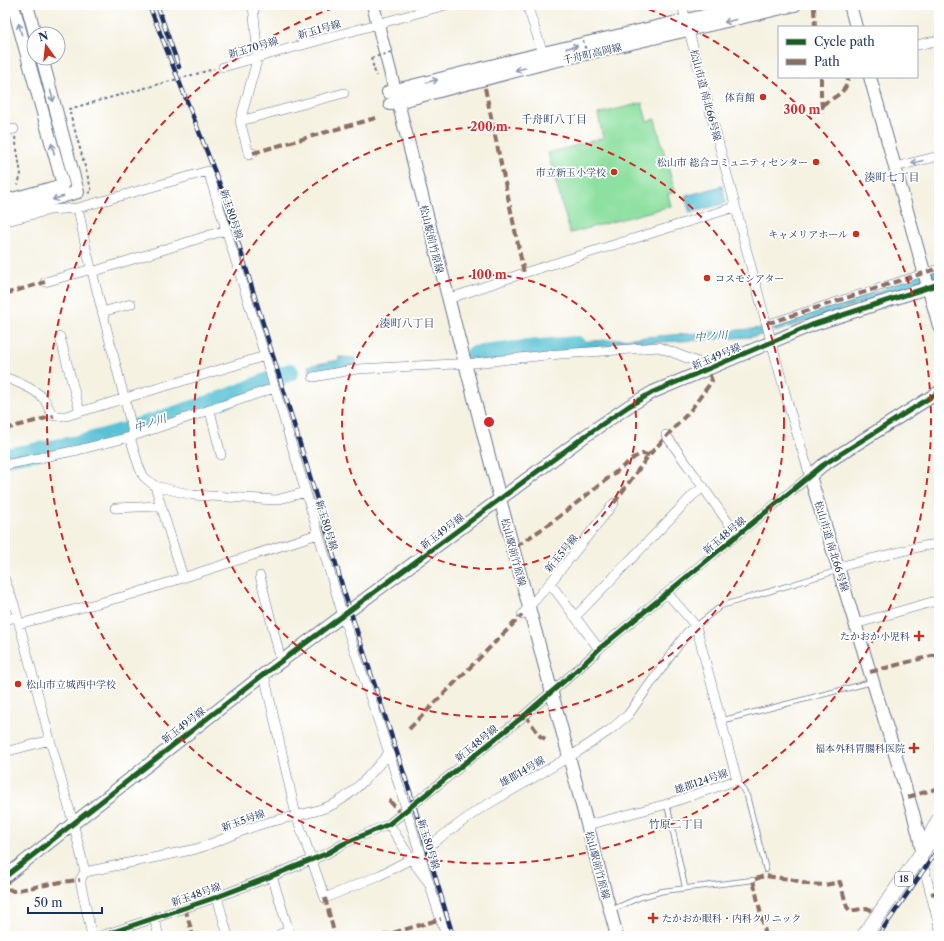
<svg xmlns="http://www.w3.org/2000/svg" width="944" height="941" font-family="'Libre Caslon Text','Noto Serif JP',serif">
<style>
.green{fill:#8ee0a0;stroke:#54887f}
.water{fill:#58c1d4;stroke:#3a7899}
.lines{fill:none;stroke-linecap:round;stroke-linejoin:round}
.river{stroke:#58c1d4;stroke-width:18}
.service-casing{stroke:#67738c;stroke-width:6}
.pedestrian-casing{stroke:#67738c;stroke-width:8}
.minor-casing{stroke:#67738c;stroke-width:10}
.tertiary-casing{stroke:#67738c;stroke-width:14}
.primary-casing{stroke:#67738c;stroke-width:16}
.path{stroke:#67738c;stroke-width:2;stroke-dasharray:3 3;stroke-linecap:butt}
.service{stroke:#fff;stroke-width:4.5}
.pedestrian{stroke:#fff;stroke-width:7}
.minor{stroke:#fff;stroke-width:9}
.tertiary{stroke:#fff;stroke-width:12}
.primary{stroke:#fff;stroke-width:15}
.rail-casing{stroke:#1b2f5e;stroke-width:4.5}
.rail{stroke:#fff;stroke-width:3;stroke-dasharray:9;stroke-linecap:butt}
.path-bridge{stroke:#67738c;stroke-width:2;stroke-dasharray:3 3;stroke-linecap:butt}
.quiet{stroke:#8d6e63;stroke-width:4;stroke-dasharray:8 4;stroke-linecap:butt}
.cycleway-casing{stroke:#fff;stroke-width:8}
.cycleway{stroke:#1b5e20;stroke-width:5}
.oneway{stroke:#8d97ae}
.ring{fill:none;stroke:#d62828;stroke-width:2;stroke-dasharray:7 5}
.poi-dot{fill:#c8321e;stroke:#fff;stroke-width:1.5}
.labels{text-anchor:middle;stroke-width:3.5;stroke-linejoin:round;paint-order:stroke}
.shield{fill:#fff;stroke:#5f6d8e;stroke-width:1}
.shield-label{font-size:9px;font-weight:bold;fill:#1b2f5e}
.street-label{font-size:10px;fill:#1b2f5e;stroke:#fff}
.poi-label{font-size:10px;fill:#1b2f5e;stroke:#fff;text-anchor:end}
.neighbourhood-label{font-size:11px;fill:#1b2f5e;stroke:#fff}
.water-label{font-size:11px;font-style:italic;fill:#306287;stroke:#fff}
.centre{fill:#d62828;stroke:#fff;stroke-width:2}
.ring-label{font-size:12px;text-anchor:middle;font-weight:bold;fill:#d62828;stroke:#fff;stroke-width:3.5;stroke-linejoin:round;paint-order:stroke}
</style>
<rect width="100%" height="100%" fill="#fff"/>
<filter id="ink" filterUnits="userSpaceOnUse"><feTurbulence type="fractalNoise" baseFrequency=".025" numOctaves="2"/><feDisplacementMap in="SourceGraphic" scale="8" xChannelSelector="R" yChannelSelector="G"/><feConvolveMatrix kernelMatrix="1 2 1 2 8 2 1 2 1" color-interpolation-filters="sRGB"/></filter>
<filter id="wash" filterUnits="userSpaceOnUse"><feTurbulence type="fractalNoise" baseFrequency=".012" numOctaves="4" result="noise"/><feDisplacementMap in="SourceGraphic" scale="16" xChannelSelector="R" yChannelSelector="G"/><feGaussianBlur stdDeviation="0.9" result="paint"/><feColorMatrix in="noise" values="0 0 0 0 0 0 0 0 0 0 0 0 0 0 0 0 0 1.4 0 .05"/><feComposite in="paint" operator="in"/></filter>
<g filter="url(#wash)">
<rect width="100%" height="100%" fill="#f5f2e2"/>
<path class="green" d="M 642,103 L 647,121 L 655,119 L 675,192 L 668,194 L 671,206 L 570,233 L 548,153 L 603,138 L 598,114 Z"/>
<path class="water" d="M 722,186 L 726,203 L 690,213 L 685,196 Z
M 916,278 L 918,284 L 774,332 L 773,326 Z
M 765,328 L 766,334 L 750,337 L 661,342 L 554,350 L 553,344 Z
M 527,346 L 537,346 L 538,351 L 475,359 L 474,353 Z
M 339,357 L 356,358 L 356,364 L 310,372 L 308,366 L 339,360 Z"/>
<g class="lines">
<path class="river" d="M 893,289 L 939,274
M 474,355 L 526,349 L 577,345
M 5,457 L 83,443 L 122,432 L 227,398 L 290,372"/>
</g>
</g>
<g filter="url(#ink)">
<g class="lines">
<defs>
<path id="service" d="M 696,626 L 721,606 L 833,572 L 837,570
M 720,721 L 872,682
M 737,780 L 747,796 L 766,870
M 667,804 L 685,887
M 611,910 L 641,897 L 663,891 L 753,880"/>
<path id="pedestrian" d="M 767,322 L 772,322 L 939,268"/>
<path id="minor" d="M 527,5 L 543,53
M 682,5 L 742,231
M 917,45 L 939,40
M 223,67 L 446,5
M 240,121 L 258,57 L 253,5
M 5,131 L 14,129
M 253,153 L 249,155 L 240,121 L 344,93
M 895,167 L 939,156
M 78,208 L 86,248 L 134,436
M 9,212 L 11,220 L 50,210 L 78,208 L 208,171 L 265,356 L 343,616 L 389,753 L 429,883
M 92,272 L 226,230
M 45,282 L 92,269
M 448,299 L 524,273 L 735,207
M 102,312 L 131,304
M 60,337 L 80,412
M 5,377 C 18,383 34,388 44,399 C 48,404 48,410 54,416 L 66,416 L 265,356
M 313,377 L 357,369 L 474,363 L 547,355 L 659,347 L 705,365 L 708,370
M 210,411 L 221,455
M 666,435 L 737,535
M 130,437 L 139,467 L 144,477 L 155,486 L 193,495 L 276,500 L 306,492
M 5,465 L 78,450 L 130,437 L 274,388
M 155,486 L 183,577
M 115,508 L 161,506
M 839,569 L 846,565 L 923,546 L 939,544
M 260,576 L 281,661
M 5,580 L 14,604 L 50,740 L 73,822 L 85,872 L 80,880 L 92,936
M 550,583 L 599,649
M 522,615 L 550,583 L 614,503
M 575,617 L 693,495 L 704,487
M 5,620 L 17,617
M 19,624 L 133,594 L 318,534
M 855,624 L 939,600
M 264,674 L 296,815 L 325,898 L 380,875 L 411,859 L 478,810 L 576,753 L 610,730 L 628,715 L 670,656 L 687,633 L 696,626 L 667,593
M 5,752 L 50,740
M 389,824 L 411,859 L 429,883 L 446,936
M 588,825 L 667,804 L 737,780 L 696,626
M 924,840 L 928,843 L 939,847
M 922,853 L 923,864 L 939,926
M 85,872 L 196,849 C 218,842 239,831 262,824 C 284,817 316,814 336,803 C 357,791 373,771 389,753
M 272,876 L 288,928 L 286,932 L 280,934
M 217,897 L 228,936
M 154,918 L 159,936
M 101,936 L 217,897 L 272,876 L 328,853 L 343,844 L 389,824 L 525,715 C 549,693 576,673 599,649 L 737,535 L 810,476 L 790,411 L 743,237"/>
<path id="tertiary" d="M 27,5 L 35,34
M 373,5 L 500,499 L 617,936
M 850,5 L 856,27
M 870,77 L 939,326
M 388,92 L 543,53 L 751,5
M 390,104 L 546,63 L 795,5
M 5,201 L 63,185 L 13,5
M 5,213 L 78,192 L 42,58
M 922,853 L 919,836 L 913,813 L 810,476 L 823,465 L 939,392
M 5,877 L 264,674 L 585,436 L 629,406 L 653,392 L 812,325 L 939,284"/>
<path id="primary" d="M 864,936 L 922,853 L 939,820"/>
</defs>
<use href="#service" class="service-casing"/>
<use href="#pedestrian" class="pedestrian-casing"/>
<use href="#minor" class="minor-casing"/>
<use href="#tertiary" class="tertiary-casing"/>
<use href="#primary" class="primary-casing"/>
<path class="path" d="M 371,58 L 376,76
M 15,137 L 21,174 L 18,185
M 88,193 L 92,192 L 69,109 L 214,69"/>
<use href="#service" class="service"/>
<use href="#pedestrian" class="pedestrian"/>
<use href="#minor" class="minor"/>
<use href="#tertiary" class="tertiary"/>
<use href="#primary" class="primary"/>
<defs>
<path id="rail" d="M 149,5 L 222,190 L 323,519 L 344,592 L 410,792 L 453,936
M 157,5 L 179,67
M 878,936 L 939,848"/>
</defs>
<use href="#rail" class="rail-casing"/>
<use href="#rail" class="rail"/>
<path class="path-bridge" d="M 583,40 L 589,62
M 371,58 L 392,52"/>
<path class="quiet" d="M 814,8 L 815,27
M 821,77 L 821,99 L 823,113
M 485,88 L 524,273
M 822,105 C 832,98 849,92 848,77
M 253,153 L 379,117
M 5,294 L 45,282
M 767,322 L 772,322 L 939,268
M 5,429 L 54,416
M 614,503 L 649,455 L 690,411 L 712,381 L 708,370
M 506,553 L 551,523 L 635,457 L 642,454 L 649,455
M 870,672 L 939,654
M 525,715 L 540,736 L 547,740
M 409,729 L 522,615
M 908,797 L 939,788
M 389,800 L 401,814
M 6,876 L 9,889 L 13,891 L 61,882 L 80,880
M 931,894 L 939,892
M 325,898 L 335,936
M 185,908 L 193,936
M 382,936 L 441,919
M 766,936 L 753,880 L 764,876 L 790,879 L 807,884 L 825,885 L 840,882 L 847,907 L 850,911 L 867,908 L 873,911"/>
<defs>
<path id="cycleway" d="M 5,877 L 264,674 L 585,436 L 629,406 L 653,392 L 812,325 L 939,284
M 101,936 L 217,897 L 272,876 L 328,853 L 343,844 L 389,824 L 525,715 C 549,693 576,673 599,649 L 823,465 L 939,392"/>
</defs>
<use href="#cycleway" class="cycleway-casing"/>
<use href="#cycleway" class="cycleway"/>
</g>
<defs><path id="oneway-shaft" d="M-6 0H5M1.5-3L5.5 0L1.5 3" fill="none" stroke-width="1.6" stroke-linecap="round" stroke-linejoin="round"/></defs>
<g class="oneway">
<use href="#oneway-shaft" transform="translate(730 21) rotate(166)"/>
<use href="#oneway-shaft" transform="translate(20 29) rotate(-105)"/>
<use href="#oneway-shaft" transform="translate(572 47) rotate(-13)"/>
<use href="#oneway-shaft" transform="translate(521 69) rotate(166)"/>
<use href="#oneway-shaft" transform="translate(432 81) rotate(-14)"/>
<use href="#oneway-shaft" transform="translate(52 96) rotate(75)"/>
<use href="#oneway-shaft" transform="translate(53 149) rotate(-105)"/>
<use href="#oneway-shaft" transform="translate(917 162) rotate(166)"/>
<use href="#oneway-shaft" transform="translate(58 198) rotate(164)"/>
</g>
</g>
<g class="ring">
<circle cx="489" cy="422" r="147"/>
<circle cx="489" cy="422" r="295"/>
<path d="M637 5A442 442 0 1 1 341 5"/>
</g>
<g class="poi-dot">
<circle cx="763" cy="97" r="4"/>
<circle cx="816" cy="162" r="4"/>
<circle cx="614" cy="172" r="4"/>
<circle cx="856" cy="234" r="4"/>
<circle cx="707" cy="278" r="4"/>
<path d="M917 630h4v4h4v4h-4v4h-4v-4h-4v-4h4z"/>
<circle cx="18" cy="684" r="4"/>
<path d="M912 742h4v4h4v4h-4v4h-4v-4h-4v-4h4z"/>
<path d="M651 912h4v4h4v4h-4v4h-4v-4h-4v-4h4z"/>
</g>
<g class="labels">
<rect class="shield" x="895" y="872" width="18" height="14" rx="3"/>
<g class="shield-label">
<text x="904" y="882">18</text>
</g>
<g class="street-label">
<text transform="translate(319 29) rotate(-16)" y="4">新玉1号線</text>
<text transform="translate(253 47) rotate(-16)" y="4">新玉70号線</text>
<text transform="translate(592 53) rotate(-13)" y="4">千舟町高岡線</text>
<text transform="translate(706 95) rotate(75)" y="4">松山市道 南北66号線</text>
<text transform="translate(232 214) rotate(72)" y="4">新玉80号線</text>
<text transform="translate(432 239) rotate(76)" y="4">松山駅前竹原線</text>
<text transform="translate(716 356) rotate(-23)" y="4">新玉49号線</text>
<text transform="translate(327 525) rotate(73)" y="4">新玉80号線</text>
<text transform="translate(442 531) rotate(-37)" y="4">新玉49号線</text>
<text transform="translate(724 535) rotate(-40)" y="4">新玉48号線</text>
<text transform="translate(832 546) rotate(73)" y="4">松山市道 南北66号線</text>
<text transform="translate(514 552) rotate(75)" y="4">松山駅前竹原線</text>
<text transform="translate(561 553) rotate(-51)" y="4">新玉5号線</text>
<text transform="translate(183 725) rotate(-38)" y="4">新玉49号線</text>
<text transform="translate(476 743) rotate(-39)" y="4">新玉48号線</text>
<text transform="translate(522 771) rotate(-30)" y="4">雄郡14号線</text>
<text transform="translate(701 781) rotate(-19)" y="4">雄郡124号線</text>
<text transform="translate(243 820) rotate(-20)" y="4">新玉5号線</text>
<text transform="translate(429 844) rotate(73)" y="4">新玉80号線</text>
<text transform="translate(598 865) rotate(75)" y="4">松山駅前竹原線</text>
<text transform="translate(196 894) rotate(-19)" y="4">新玉48号線</text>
</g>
<g class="poi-label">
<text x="755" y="101">体育館</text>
<text x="808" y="166">松山市 総合コミュニティセンター</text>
<text x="606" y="176">市立新玉小学校</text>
<text x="848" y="238">キャメリアホール</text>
<text x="715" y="282" text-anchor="start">コスモシアター</text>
<text x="910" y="640">たかおか小児科</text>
<text x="26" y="688" text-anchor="start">松山市立城西中学校</text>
<text x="905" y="752">福本外科胃腸科医院</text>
<text x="662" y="922" text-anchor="start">たかおか眼科・内科クリニック</text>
</g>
<g class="neighbourhood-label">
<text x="554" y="123">千舟町八丁目</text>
<text x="892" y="181">湊町七丁目</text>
<text x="407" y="327">湊町八丁目</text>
<text x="676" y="828">竹原二丁目</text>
</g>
<g class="water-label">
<text transform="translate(711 336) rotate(-4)" y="4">中ノ川</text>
<text transform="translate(150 423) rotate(-18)" y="4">中ノ川</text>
</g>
</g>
<circle cx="489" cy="422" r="6" class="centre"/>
<g class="ring-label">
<text x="802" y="114">300 m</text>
<text x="489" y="131">200 m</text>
<text x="489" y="279">100 m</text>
</g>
<rect width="944" height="941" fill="none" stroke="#fff" stroke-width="20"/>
<rect x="778" y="26" width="140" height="52" fill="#ffffff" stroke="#a4acbf"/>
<rect x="786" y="39" width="20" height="6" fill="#1b5e20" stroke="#a4acbf"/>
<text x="814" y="46" font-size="12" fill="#1b2f5e">Cycle path</text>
<rect x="786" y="59" width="20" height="6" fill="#8d6e63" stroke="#a4acbf"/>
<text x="814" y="66" font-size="12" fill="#1b2f5e">Path</text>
<g transform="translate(46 46) rotate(345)"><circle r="19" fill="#ffffff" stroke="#a4acbf"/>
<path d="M0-3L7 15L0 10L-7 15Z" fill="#c8321e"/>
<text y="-6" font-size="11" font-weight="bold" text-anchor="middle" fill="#1b2f5e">N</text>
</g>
<path d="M28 907v6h74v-6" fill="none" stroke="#1b2f5e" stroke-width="2"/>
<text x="34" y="907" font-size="12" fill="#1b2f5e" stroke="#ffffff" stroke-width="3" paint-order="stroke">50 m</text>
</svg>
